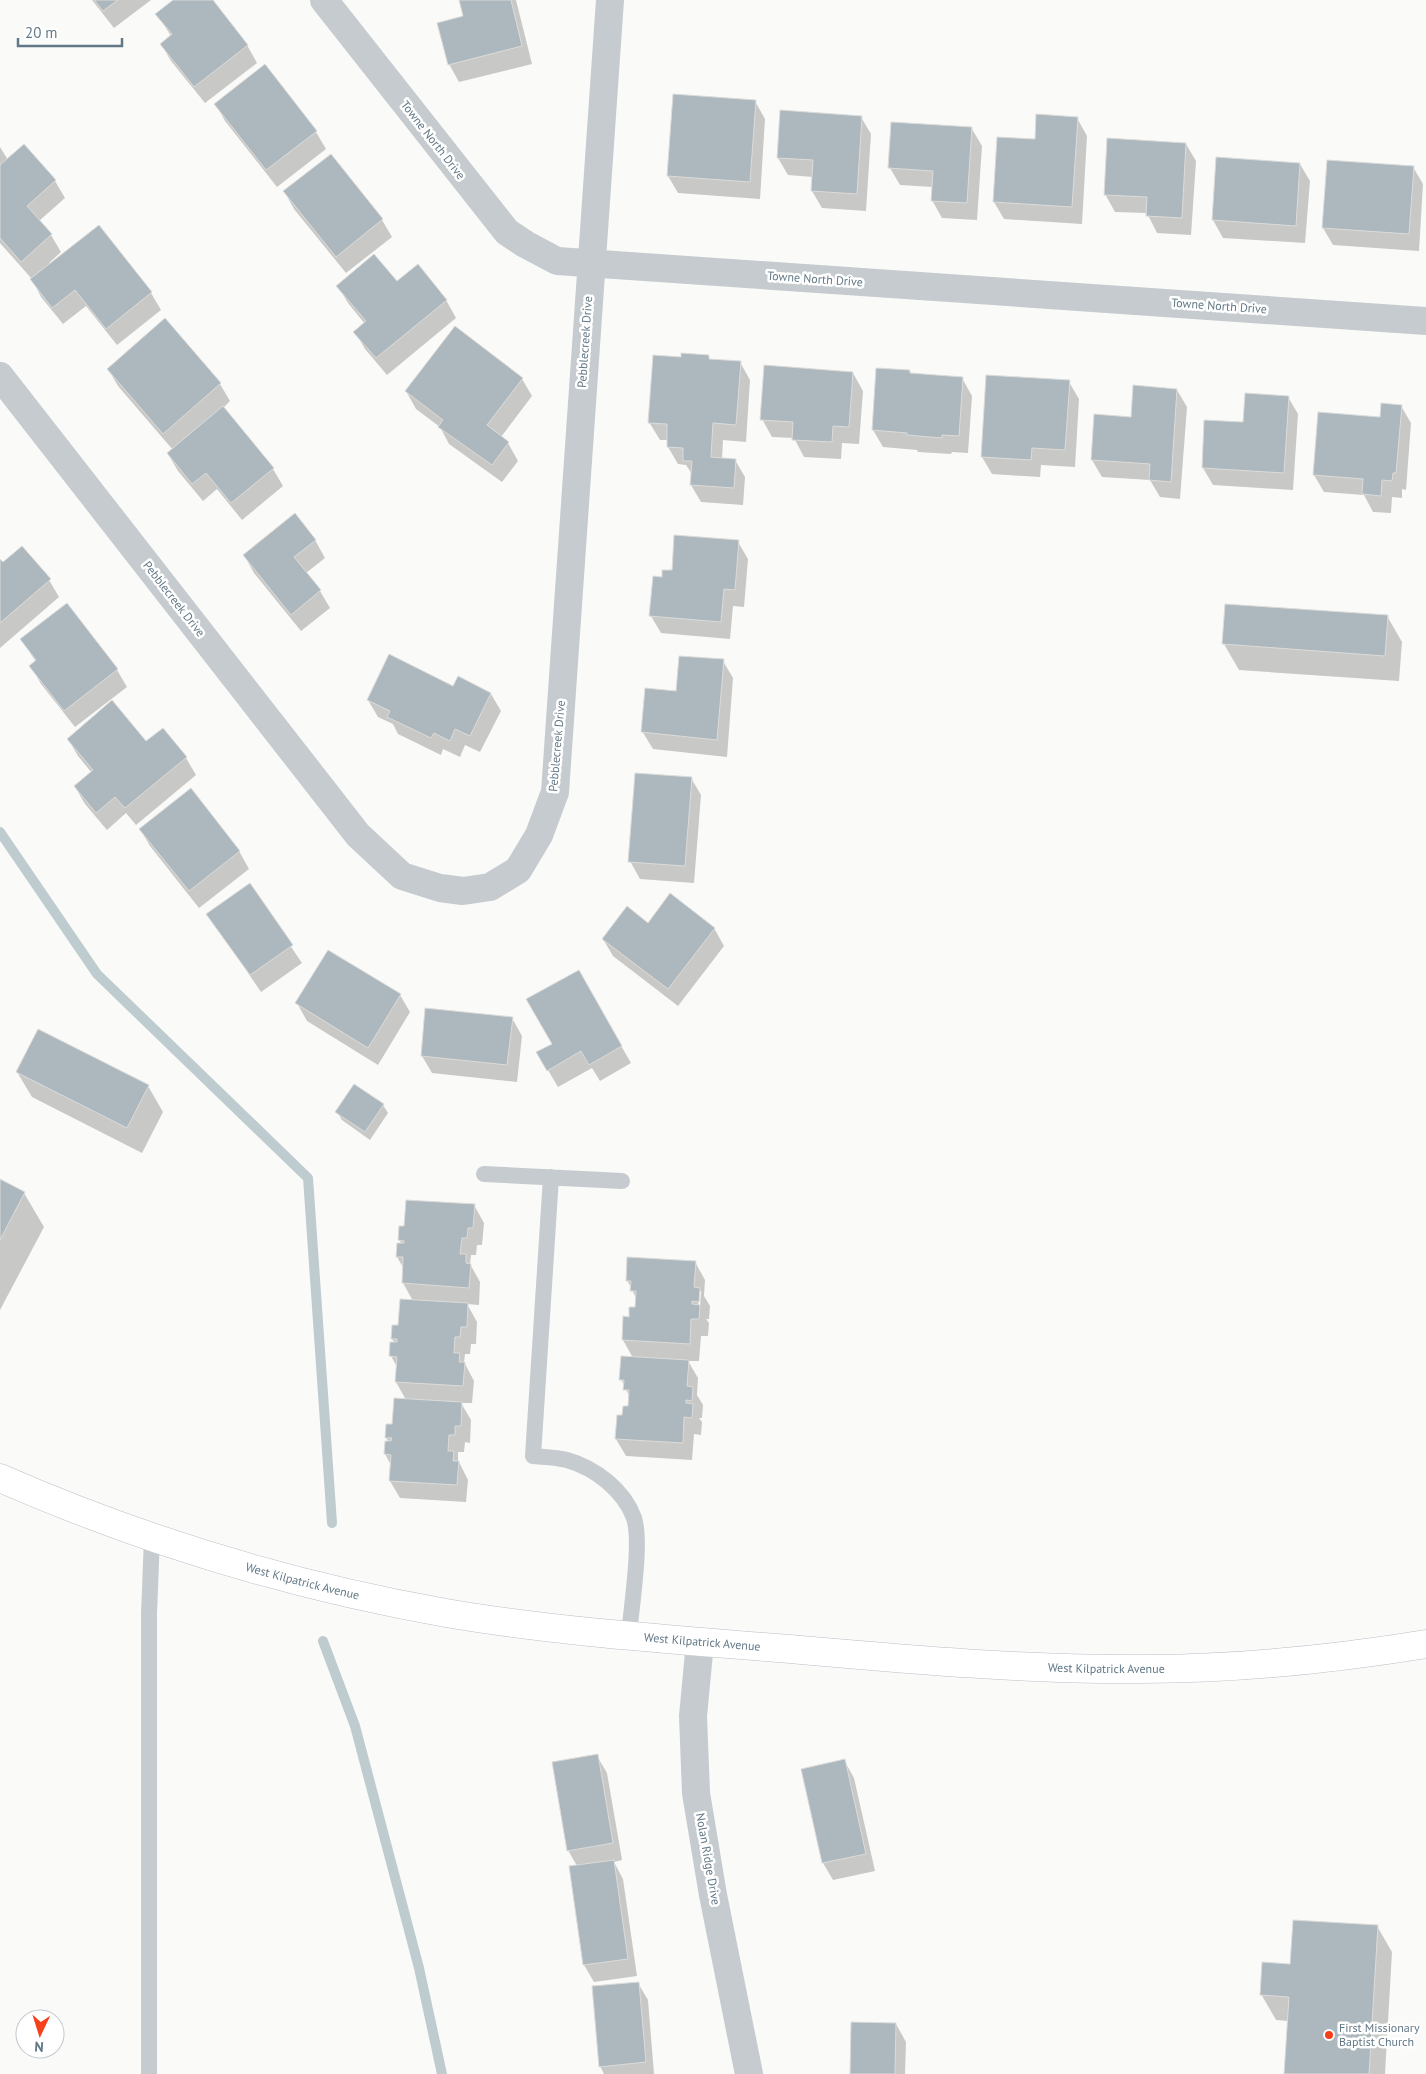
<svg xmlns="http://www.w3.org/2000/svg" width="1426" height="2074" font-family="'PT Sans',sans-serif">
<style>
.shadow{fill:#0003;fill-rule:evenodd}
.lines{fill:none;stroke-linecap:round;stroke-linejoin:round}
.stream{stroke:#beccd0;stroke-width:10}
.building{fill:#adb8be;stroke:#dcdcda}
.secondary-casing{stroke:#b9c0c5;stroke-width:29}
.lane{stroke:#c5cbce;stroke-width:16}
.street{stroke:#c5cbce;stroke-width:28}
.secondary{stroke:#fff;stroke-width:28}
.poi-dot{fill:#f5401c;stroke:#fff;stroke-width:2}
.labels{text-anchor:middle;stroke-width:5;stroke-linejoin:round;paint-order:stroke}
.street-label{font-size:12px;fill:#627886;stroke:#fff}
.poi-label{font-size:12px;fill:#627886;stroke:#fff;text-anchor:start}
</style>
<rect width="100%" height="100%" fill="#fafaf8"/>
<path class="shadow" d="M 92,0 L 151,0 L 114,28 Z
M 175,0 L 211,0 L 247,45 L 257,63 L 205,103 L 171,61 L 161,44 L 171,36 L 157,14 Z
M 460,0 L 516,0 L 532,64 L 459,82 L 449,64 L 464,17 Z
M 755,101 L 765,119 L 760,199 L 678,193 L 668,176 Z
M 216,104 L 316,132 L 326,149 L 277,187 L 225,121 Z
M 861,117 L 871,134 L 866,211 L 822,208 L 812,191 L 813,177 L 788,175 L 778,158 Z
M 1077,118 L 1087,136 L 1082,224 L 1004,219 L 994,202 L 1036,140 Z
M 972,129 L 982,146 L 977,220 L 942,218 L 932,200 L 933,187 L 900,185 L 890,168 Z
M 1186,144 L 1196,161 L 1191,235 L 1157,233 L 1147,213 L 1115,212 L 1105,194 Z
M 24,145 L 55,181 L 65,198 L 39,221 L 51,235 L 61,252 L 49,263 L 50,264 L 99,226 L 151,293 L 161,310 L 117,345 L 86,306 L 63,324 L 41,297 L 32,279 L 0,243 L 0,147 L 8,160 Z
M 331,155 L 382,220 L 392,237 L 346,273 L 294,209 L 284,191 Z
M 1217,158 L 1300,164 L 1310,181 L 1305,243 L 1223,238 L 1213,220 Z
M 1413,167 L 1423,184 L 1419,251 L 1333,245 L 1323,228 Z
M 397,282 L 446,300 L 456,318 L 387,375 L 365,349 L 355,332 L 365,324 L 348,303 L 338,286 Z
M 165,320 L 220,384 L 230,401 L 223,408 L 273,469 L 283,486 L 242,520 L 217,489 L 203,501 L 178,471 L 168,454 L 173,450 L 118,386 L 108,369 Z
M 708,356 L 710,360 L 740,362 L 750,380 L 746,442 L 723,440 L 722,459 L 735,460 L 745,477 L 743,505 L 701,502 L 691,485 L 692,474 L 686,465 L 678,464 L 668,447 L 668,440 L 660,440 L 649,422 L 682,358 Z
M 909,371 L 911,374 L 962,378 L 972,396 L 968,453 L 952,452 L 951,454 L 918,452 L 917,450 L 883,447 L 873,430 Z
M 853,373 L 863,391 L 859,444 L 842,443 L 841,459 L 804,457 L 794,438 L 772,437 L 762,419 Z
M 522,379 L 532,396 L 501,437 L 508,443 L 518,461 L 502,482 L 449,444 L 440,427 L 416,409 L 406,391 Z
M 1069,382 L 1079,399 L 1075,467 L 1041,465 L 1040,477 L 992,474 L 982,457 Z
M 1177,390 L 1187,407 L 1180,499 L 1160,497 L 1150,480 L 1102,477 L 1092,460 L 1132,418 Z
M 1288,397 L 1298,414 L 1293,490 L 1213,485 L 1203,468 Z
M 1401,406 L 1411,423 L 1406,490 L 1402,489 L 1402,498 L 1392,497 L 1391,513 L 1373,512 L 1364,495 L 1324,492 L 1314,475 L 1381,418 Z
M 315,540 L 325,558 L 306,573 L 320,591 L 330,608 L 301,631 L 254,573 L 244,555 Z
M 738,542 L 748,559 L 744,607 L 733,606 L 730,639 L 661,633 L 651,616 L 673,572 Z
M 0,560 L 3,564 L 49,580 L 59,597 L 0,648 Z
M 67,604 L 117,670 L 127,687 L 75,727 L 41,684 L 31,666 L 36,662 L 21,639 Z
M 1387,616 L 1402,642 L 1399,681 L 1239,670 L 1224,644 Z
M 723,661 L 733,678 L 727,757 L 653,749 L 642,731 L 677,692 Z
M 454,688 L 491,694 L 501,711 L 480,752 L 465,745 L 460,757 L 443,749 L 441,755 L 398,734 L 393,724 L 378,717 L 368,700 Z
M 68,739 L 146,743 L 186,758 L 196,775 L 136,825 L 126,813 L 107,830 L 85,804 L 75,787 L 92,773 L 78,756 Z
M 691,778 L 701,795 L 694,883 L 640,879 L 630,861 Z
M 140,829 L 239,851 L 249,869 L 199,908 L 150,846 Z
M 249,885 L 302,963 L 261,992 L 208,914 Z
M 648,925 L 714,928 L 724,946 L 678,1006 L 613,956 L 603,939 Z
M 578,971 L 631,1063 L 600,1081 L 592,1068 L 558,1087 L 538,1053 L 553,1044 Z
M 400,995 L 410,1012 L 378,1065 L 307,1021 L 297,1003 Z
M 512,1018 L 522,1036 L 517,1082 L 432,1073 L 422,1056 Z
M 17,1072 L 148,1086 L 163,1112 L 142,1153 L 32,1097 Z
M 383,1105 L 388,1113 L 370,1140 L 342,1120 L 337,1112 Z
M 0,1180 L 24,1193 L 44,1227 L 0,1310 Z
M 474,1205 L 484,1223 L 482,1245 L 477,1245 L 476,1255 L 471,1255 L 470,1264 L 480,1282 L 479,1305 L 467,1304 L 477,1322 L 476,1344 L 471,1344 L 470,1354 L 465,1354 L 464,1362 L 474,1381 L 472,1403 L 461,1403 L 471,1420 L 470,1443 L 465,1442 L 464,1452 L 458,1452 L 458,1460 L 468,1480 L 466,1502 L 400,1498 L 390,1481 L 391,1465 L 385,1454 L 386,1442 L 389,1442 L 386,1438 L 406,1400 L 396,1382 L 397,1367 L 391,1356 L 395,1343 L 392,1339 L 413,1301 L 403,1283 L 404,1269 L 397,1257 L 402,1244 L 399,1240 L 406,1228 Z
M 695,1262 L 705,1280 L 704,1296 L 710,1306 L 709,1319 L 706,1319 L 709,1323 L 708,1336 L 701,1336 L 699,1361 L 688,1361 L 698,1378 L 697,1395 L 703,1405 L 702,1418 L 699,1418 L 702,1422 L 701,1435 L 694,1434 L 692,1460 L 626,1456 L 616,1439 L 623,1417 L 629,1407 L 630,1398 L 621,1379 L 633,1358 L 623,1340 L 630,1318 L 636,1309 L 637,1300 L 627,1280 ZM 699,1291 L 701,1291 L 700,1308 L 698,1308 Z
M 597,1756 L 607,1773 L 622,1860 L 614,1862 L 623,1879 L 637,1976 L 594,1982 L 584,1965 L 577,1866 L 568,1850 Z
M 844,1760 L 854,1778 L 875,1871 L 833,1880 L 823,1863 L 802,1770 Z
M 1377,1926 L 1392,1952 L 1385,2074 L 1285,2074 L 1288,2021 L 1276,2020 L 1261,1994 L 1292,1965 Z
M 638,1983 L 648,2000 L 654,2074 L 604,2074 L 600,2066 Z
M 896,2024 L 906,2042 L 905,2074 L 851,2074 Z"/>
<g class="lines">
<path class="stream" d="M 0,832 L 97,974 L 308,1178 L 332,1523
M 323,1641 L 355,1726 L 419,1968 L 442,2074"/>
</g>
<path class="building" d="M 94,0 L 118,0 L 103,11 Z
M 173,0 L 213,0 L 248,45 L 194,87 L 160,44 L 172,34 L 155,14 Z
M 459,0 L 511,0 L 522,46 L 448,65 L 437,23 L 463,16 Z
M 265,64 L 317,131 L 266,170 L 214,104 Z
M 673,94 L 756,100 L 750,182 L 667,176 Z
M 780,110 L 862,116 L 857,194 L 811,191 L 813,160 L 777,158 Z
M 1036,114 L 1078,117 L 1072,207 L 993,202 L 997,137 L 1035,139 Z
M 891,122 L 972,127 L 967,203 L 931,201 L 933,171 L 888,168 Z
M 1107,138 L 1186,143 L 1182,218 L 1146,216 L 1147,197 L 1104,195 Z
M 24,144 L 56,180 L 27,206 L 52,234 L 21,262 L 0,238 L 0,165 Z
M 331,154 L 383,219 L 336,257 L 283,191 Z
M 1216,157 L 1300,163 L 1296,226 L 1212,220 Z
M 1327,160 L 1414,166 L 1409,234 L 1322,228 Z
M 99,225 L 152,292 L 106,329 L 75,290 L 52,308 L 30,279 Z
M 374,254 L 397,281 L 418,264 L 447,300 L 376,358 L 353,332 L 366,321 L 336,286 Z
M 165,318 L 221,383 L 163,434 L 107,369 Z
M 455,326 L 523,378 L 487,425 L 509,442 L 492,465 L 438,427 L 443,420 L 405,391 Z
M 681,353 L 709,355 L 709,359 L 741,361 L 736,425 L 713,423 L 711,457 L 736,459 L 734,488 L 690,485 L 692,461 L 683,461 L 683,448 L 667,447 L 667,424 L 648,423 L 653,355 L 681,357 Z
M 764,365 L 853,372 L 849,427 L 833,426 L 832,442 L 792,440 L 793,422 L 760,420 Z
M 876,368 L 910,370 L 910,373 L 963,377 L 959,436 L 942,435 L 942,438 L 907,435 L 907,433 L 872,430 Z
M 986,375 L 1070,380 L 1065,450 L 1032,448 L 1031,460 L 981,457 Z
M 1133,385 L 1177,389 L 1171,482 L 1149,480 L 1150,464 L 1091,460 L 1094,414 L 1131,417 Z
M 1245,393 L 1289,396 L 1284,473 L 1202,468 L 1204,420 L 1243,422 Z
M 1381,403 L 1402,405 L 1396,473 L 1393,473 L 1392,481 L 1382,480 L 1381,496 L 1362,494 L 1363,479 L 1313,475 L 1318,412 L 1380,417 Z
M 223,406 L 274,468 L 231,503 L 206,473 L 192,484 L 167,453 Z
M 295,513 L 316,540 L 294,557 L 321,590 L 291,615 L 243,555 Z
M 674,535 L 739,540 L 735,590 L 724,589 L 721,622 L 649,616 L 653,576 L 662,577 L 662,570 L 672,570 Z
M 22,546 L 51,579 L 0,623 L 0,559 L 3,562 Z
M 67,603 L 118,669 L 64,711 L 29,666 L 36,660 L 20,639 Z
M 1225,604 L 1388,615 L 1385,656 L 1222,644 Z
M 389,654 L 453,686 L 458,676 L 491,693 L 470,736 L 455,729 L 450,741 L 434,733 L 431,738 L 387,717 L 390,711 L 367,700 Z
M 679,656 L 724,659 L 717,740 L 641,732 L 645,688 L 676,691 Z
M 112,700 L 146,741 L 163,728 L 187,757 L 125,808 L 115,797 L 96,813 L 74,786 L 93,770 L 67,739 Z
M 635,773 L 692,777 L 685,866 L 628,862 Z
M 191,788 L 240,851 L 189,891 L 139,829 Z
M 250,883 L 293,945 L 250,975 L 206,914 Z
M 670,893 L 715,928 L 668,989 L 602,939 L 627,906 L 648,923 Z
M 328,950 L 401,994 L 368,1048 L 295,1003 Z
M 579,970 L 622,1046 L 589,1065 L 581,1051 L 547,1071 L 536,1052 L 552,1044 L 526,999 Z
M 425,1008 L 513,1017 L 507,1065 L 421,1056 Z
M 38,1029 L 149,1085 L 127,1128 L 16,1072 Z
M 354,1084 L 384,1104 L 365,1132 L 335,1112 Z
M 0,1179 L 25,1192 L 0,1240 Z
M 406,1200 L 475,1204 L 473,1228 L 468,1228 L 467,1238 L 462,1238 L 460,1254 L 466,1254 L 466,1263 L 471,1264 L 469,1288 L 402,1283 L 403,1257 L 396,1257 L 397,1243 L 404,1243 L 404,1241 L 398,1240 L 399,1226 L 404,1226 Z
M 627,1257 L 696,1261 L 694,1287 L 700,1288 L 699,1302 L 692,1301 L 692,1304 L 700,1305 L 699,1319 L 691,1319 L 690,1344 L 622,1340 L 623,1316 L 629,1317 L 629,1307 L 635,1307 L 636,1291 L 630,1291 L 631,1281 L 626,1281 Z
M 400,1299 L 468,1303 L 467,1327 L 461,1327 L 460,1337 L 455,1337 L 454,1353 L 460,1353 L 459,1362 L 465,1362 L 463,1386 L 395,1382 L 397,1357 L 389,1356 L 390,1342 L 397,1342 L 397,1339 L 391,1339 L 392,1325 L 398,1325 Z
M 621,1356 L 689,1360 L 687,1386 L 693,1387 L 692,1401 L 686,1400 L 686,1403 L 693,1404 L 692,1418 L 684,1417 L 683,1443 L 615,1439 L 617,1415 L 622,1415 L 623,1406 L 628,1406 L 629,1390 L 623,1390 L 624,1380 L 619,1380 Z
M 394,1398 L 462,1402 L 461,1426 L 455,1426 L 455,1435 L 449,1435 L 448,1451 L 454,1451 L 453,1461 L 459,1461 L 457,1485 L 389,1481 L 391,1455 L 384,1454 L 385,1441 L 391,1441 L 392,1438 L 385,1438 L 386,1424 L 392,1424 Z
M 598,1754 L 613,1843 L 567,1851 L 552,1762 Z
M 845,1759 L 866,1854 L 822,1863 L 801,1769 Z
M 614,1860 L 628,1959 L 583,1965 L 569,1866 Z
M 1293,1920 L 1378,1925 L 1369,2074 L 1284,2074 L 1289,1997 L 1260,1995 L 1262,1962 L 1290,1964 Z
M 639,1982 L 646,2062 L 599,2067 L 592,1986 Z
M 851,2022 L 896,2023 L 895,2074 L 850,2074 Z"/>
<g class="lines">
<defs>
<g id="secondary">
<path id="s1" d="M 0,1478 C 142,1540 293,1586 446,1613 C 563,1633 682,1640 801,1650 C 915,1660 1029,1670 1143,1669 C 1238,1669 1333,1659 1426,1644"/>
</g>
</defs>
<use href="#secondary" class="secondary-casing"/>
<path class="lane" d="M 484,1174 L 622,1181
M 551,1177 L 533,1456 C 544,1457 556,1457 567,1460 C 595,1468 624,1490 634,1518 C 642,1542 631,1608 629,1636
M 149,2074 L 149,1614 L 152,1537"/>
<path class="street" d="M 324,0 L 507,232 L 525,244 L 557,261 L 1426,321
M 0,376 L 358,835 L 402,876 L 440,888 L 463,891 L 490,887 L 518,870 L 539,835 L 555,792 L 610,0
M 700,1642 L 693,1716 L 696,1793 L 713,1895 L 749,2074"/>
<use href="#secondary" class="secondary"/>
</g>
<circle class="poi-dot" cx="1329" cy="2035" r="5"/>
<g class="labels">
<g class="street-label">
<text transform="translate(433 140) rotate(52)" y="4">Towne North Drive</text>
<text transform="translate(815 279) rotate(4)" y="4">Towne North Drive</text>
<text transform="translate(1219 306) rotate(4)" y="4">Towne North Drive</text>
<text transform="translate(585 342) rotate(-86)" y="4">Pebblecreek Drive</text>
<text transform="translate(174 599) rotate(52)" y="4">Pebblecreek Drive</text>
<text transform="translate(557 746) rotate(-85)" y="4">Pebblecreek Drive</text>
<text dy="4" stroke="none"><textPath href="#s1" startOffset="320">West Kilpatrick Avenue</textPath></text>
<text dy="4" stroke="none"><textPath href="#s1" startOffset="725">West Kilpatrick Avenue</textPath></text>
<text dy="4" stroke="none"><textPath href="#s1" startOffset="1130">West Kilpatrick Avenue</textPath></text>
<text transform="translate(708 1859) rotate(80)" y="4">Nolan Ridge Drive</text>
</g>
<g class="poi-label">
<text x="1339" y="2032">First Missionary<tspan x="1339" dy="14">Baptist Church</tspan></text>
</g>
</g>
<g transform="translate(40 2034) rotate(184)"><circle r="24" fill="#ffffff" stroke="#c0c9cf"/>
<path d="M0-4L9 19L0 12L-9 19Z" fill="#f5401c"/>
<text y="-8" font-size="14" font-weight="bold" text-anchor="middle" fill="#627886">N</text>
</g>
<path d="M18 38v8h104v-8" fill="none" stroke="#627886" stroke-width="2.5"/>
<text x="25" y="38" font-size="15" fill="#627886" stroke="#ffffff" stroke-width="4" paint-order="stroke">20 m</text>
</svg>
